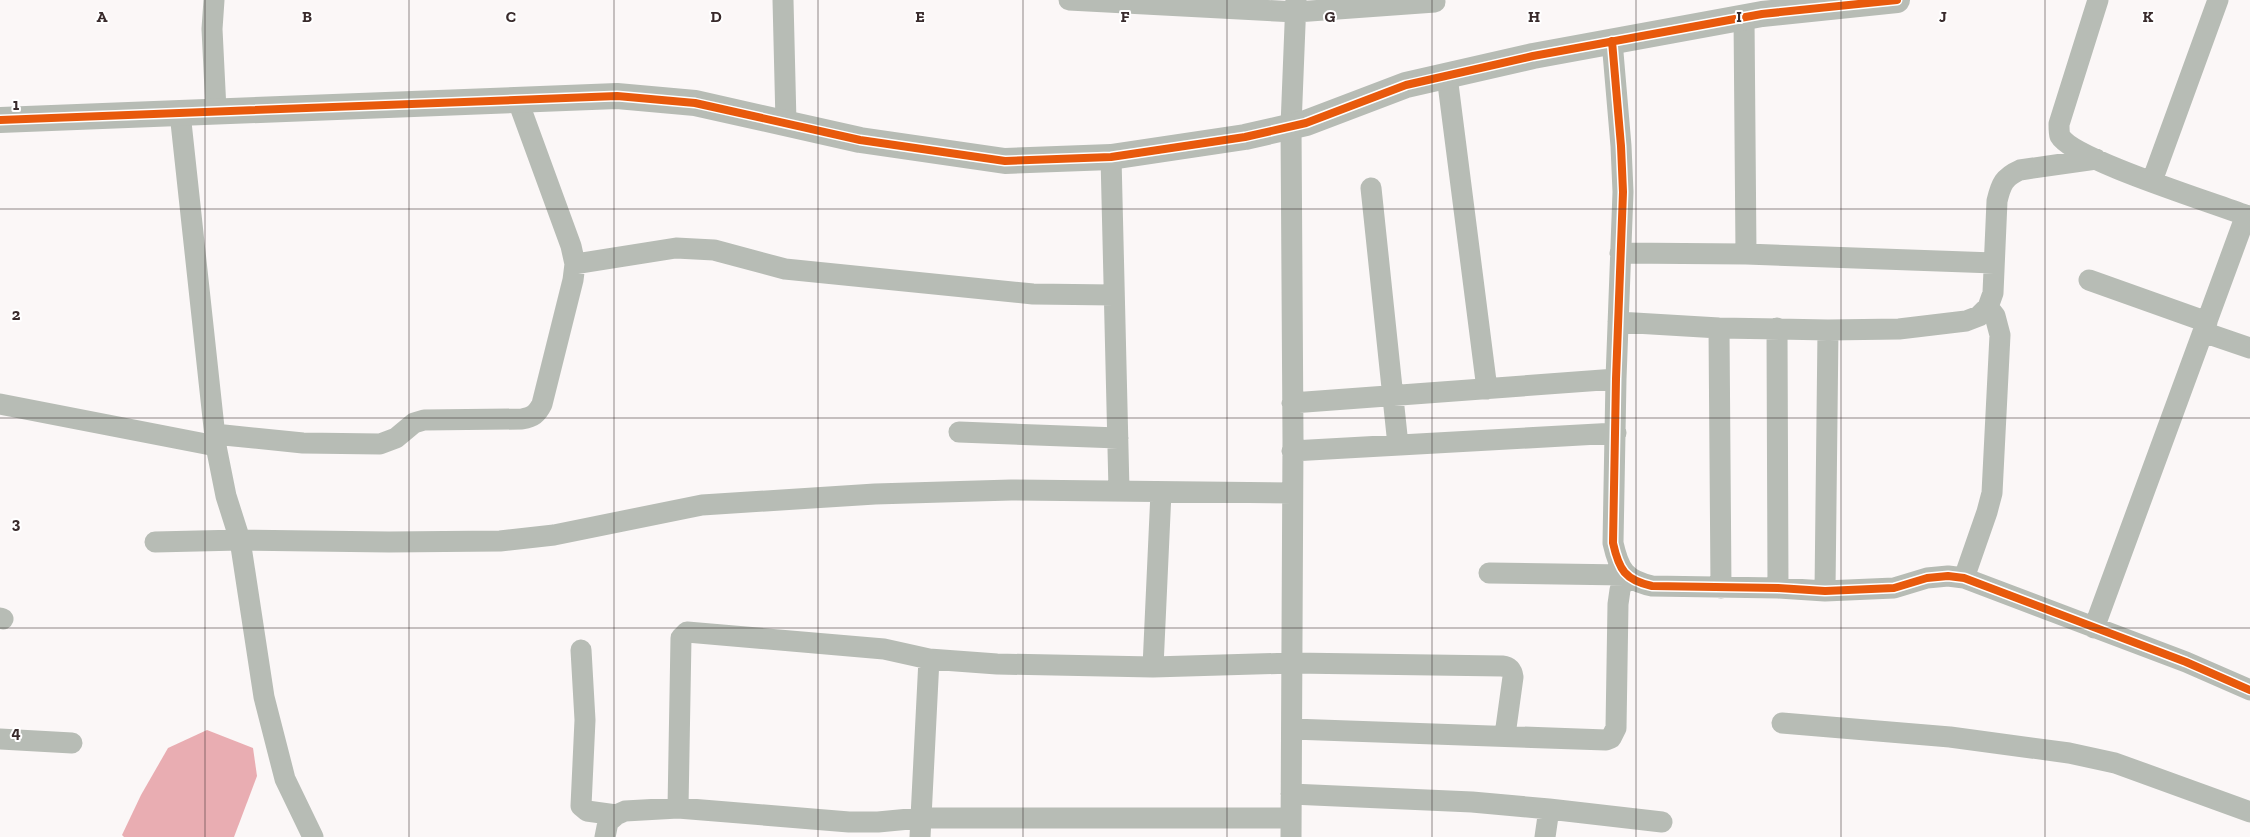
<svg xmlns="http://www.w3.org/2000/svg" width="2250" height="837" font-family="'Zilla Slab',serif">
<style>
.water{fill:#e9adb2}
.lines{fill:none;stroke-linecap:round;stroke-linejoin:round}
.minor{stroke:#b7bcb5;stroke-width:21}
.tertiary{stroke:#b7bcb5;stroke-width:26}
.cycleway-casing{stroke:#fff;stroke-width:11}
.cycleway{stroke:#e8590c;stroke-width:8}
.grid{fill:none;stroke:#392b2c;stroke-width:1;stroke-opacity:0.55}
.grid-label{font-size:16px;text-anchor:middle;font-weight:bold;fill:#392b2c;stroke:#fff;stroke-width:4;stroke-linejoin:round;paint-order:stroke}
</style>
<rect width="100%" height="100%" fill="#fbf7f7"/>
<path class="water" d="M 207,730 L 253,748 L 257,776 L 234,837 L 124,837 L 122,835 L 141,795 L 168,748 Z"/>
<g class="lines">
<path class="minor" d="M 214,0 L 212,29 L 216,110
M 783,0 L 786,122
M 1069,0 L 1296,12 L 1435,2
M 2098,0 L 2059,124 C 2059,128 2059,133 2060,136 C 2073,160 2218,204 2250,217
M 1744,17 L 1746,254
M 1612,41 L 1621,146 L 1623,192 L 1616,379 L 1613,543 C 1619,570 1625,580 1652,586 L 1778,588 L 1825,591 L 1894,588 L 1927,578 L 1948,576 L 1964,578 L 2186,662 L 2250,690
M 1447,76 L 1487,389
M 180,113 L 216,446 L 226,496 L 240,540 L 264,697 L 285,779 L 313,837
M 1111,157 L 1119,490
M 2152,181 L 2218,0
M 1371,188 L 1398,445
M 1620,253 L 1746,254 L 1994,263
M 575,264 L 676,248 L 714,250 L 785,269 L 1033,294 L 1114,295
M 2089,280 L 2207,322
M 1618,322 L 1719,328 L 1828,330 L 1899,329 L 1966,321 L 1979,316 L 1988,307 L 1993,293 L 1997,201 C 2001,184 2004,177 2020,170 L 2096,159
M 1719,328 L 1721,588
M 1777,328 L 1778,588
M 2203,332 L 2250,348
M 1292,403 L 1616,379
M 0,404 L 216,446
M 959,432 L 1118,438
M 216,446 L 219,436 L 224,435 L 303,443 L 380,444 L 396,438 L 414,423 L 424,420 L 522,419 C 533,417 537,414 542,404 L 573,280 L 575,264 L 571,246 L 518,101
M 1292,451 L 1616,433
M 155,542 L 240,540 L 389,542 L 500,541 L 554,535 L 702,505 L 875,494 L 1011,490 L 1292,493
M 1964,578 L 1987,512 L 1992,493 L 2000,335 L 1995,316 L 1988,307
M 1825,591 L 1828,330
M 0,618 L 3,619
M 2094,628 L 2246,215
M 581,650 L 585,720 L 581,806 L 587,811 L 616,815
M 1153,667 L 1161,492
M 1782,723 L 1950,737 L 2069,753 L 2115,763 L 2250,812
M 1292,729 L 1606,740 L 1611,738 L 1616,728 L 1618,604 L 1620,590 L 1625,575 L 1489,573
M 0,739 L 72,743
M 1291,794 L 1472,802 L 1549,809 L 1545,837
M 678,808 L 681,638 L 687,632 L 884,649 L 929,659 L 997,664 L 1153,667 L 1293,663 L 1502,666 C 1510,667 1512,670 1513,677 L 1505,735
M 1549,809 L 1662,822
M 605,837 L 608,822 L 616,815 L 625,811 L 678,808 L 849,822 L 878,822 L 920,818 L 1291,818
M 920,837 L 929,659
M 1291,837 L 1293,439 L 1291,126 L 1296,0"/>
<path class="tertiary" d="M 0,120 L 617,96 L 695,103 L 860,140 L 1005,161 L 1111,157 L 1245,137 L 1306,123 L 1406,85 L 1533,56 L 1762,14 L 1897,0"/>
<defs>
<path id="cycleway" d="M 1612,41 L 1621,146 L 1623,192 L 1616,379 L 1613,543 C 1619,570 1625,580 1652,586 L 1778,588 L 1825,591 L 1894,588 L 1927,578 L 1948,576 L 1964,578 L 2186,662 L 2250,690
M 0,120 L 617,96 L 695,103 L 860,140 L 1005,161 L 1111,157 L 1245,137 L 1306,123 L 1406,85 L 1533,56 L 1762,14 L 1897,0"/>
</defs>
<use href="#cycleway" class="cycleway-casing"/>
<use href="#cycleway" class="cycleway"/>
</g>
<path class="grid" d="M 205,0 L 205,837M 409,0 L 409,837M 614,0 L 614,837M 818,0 L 818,837M 1023,0 L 1023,837M 1227,0 L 1227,837M 1432,0 L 1432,837M 1636,0 L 1636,837M 1841,0 L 1841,837M 2045,0 L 2045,837M 0,209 L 2250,209M 0,418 L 2250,418M 0,628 L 2250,628"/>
<g class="grid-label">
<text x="102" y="22">A</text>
<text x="307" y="22">B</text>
<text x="511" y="22">C</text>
<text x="716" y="22">D</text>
<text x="920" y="22">E</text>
<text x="1125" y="22">F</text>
<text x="1330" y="22">G</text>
<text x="1534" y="22">H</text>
<text x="1739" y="22">I</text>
<text x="1943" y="22">J</text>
<text x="2148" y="22">K</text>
<text x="16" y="110">1</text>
<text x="16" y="320">2</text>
<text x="16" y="529">3</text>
<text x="16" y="738">4</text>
</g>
</svg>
